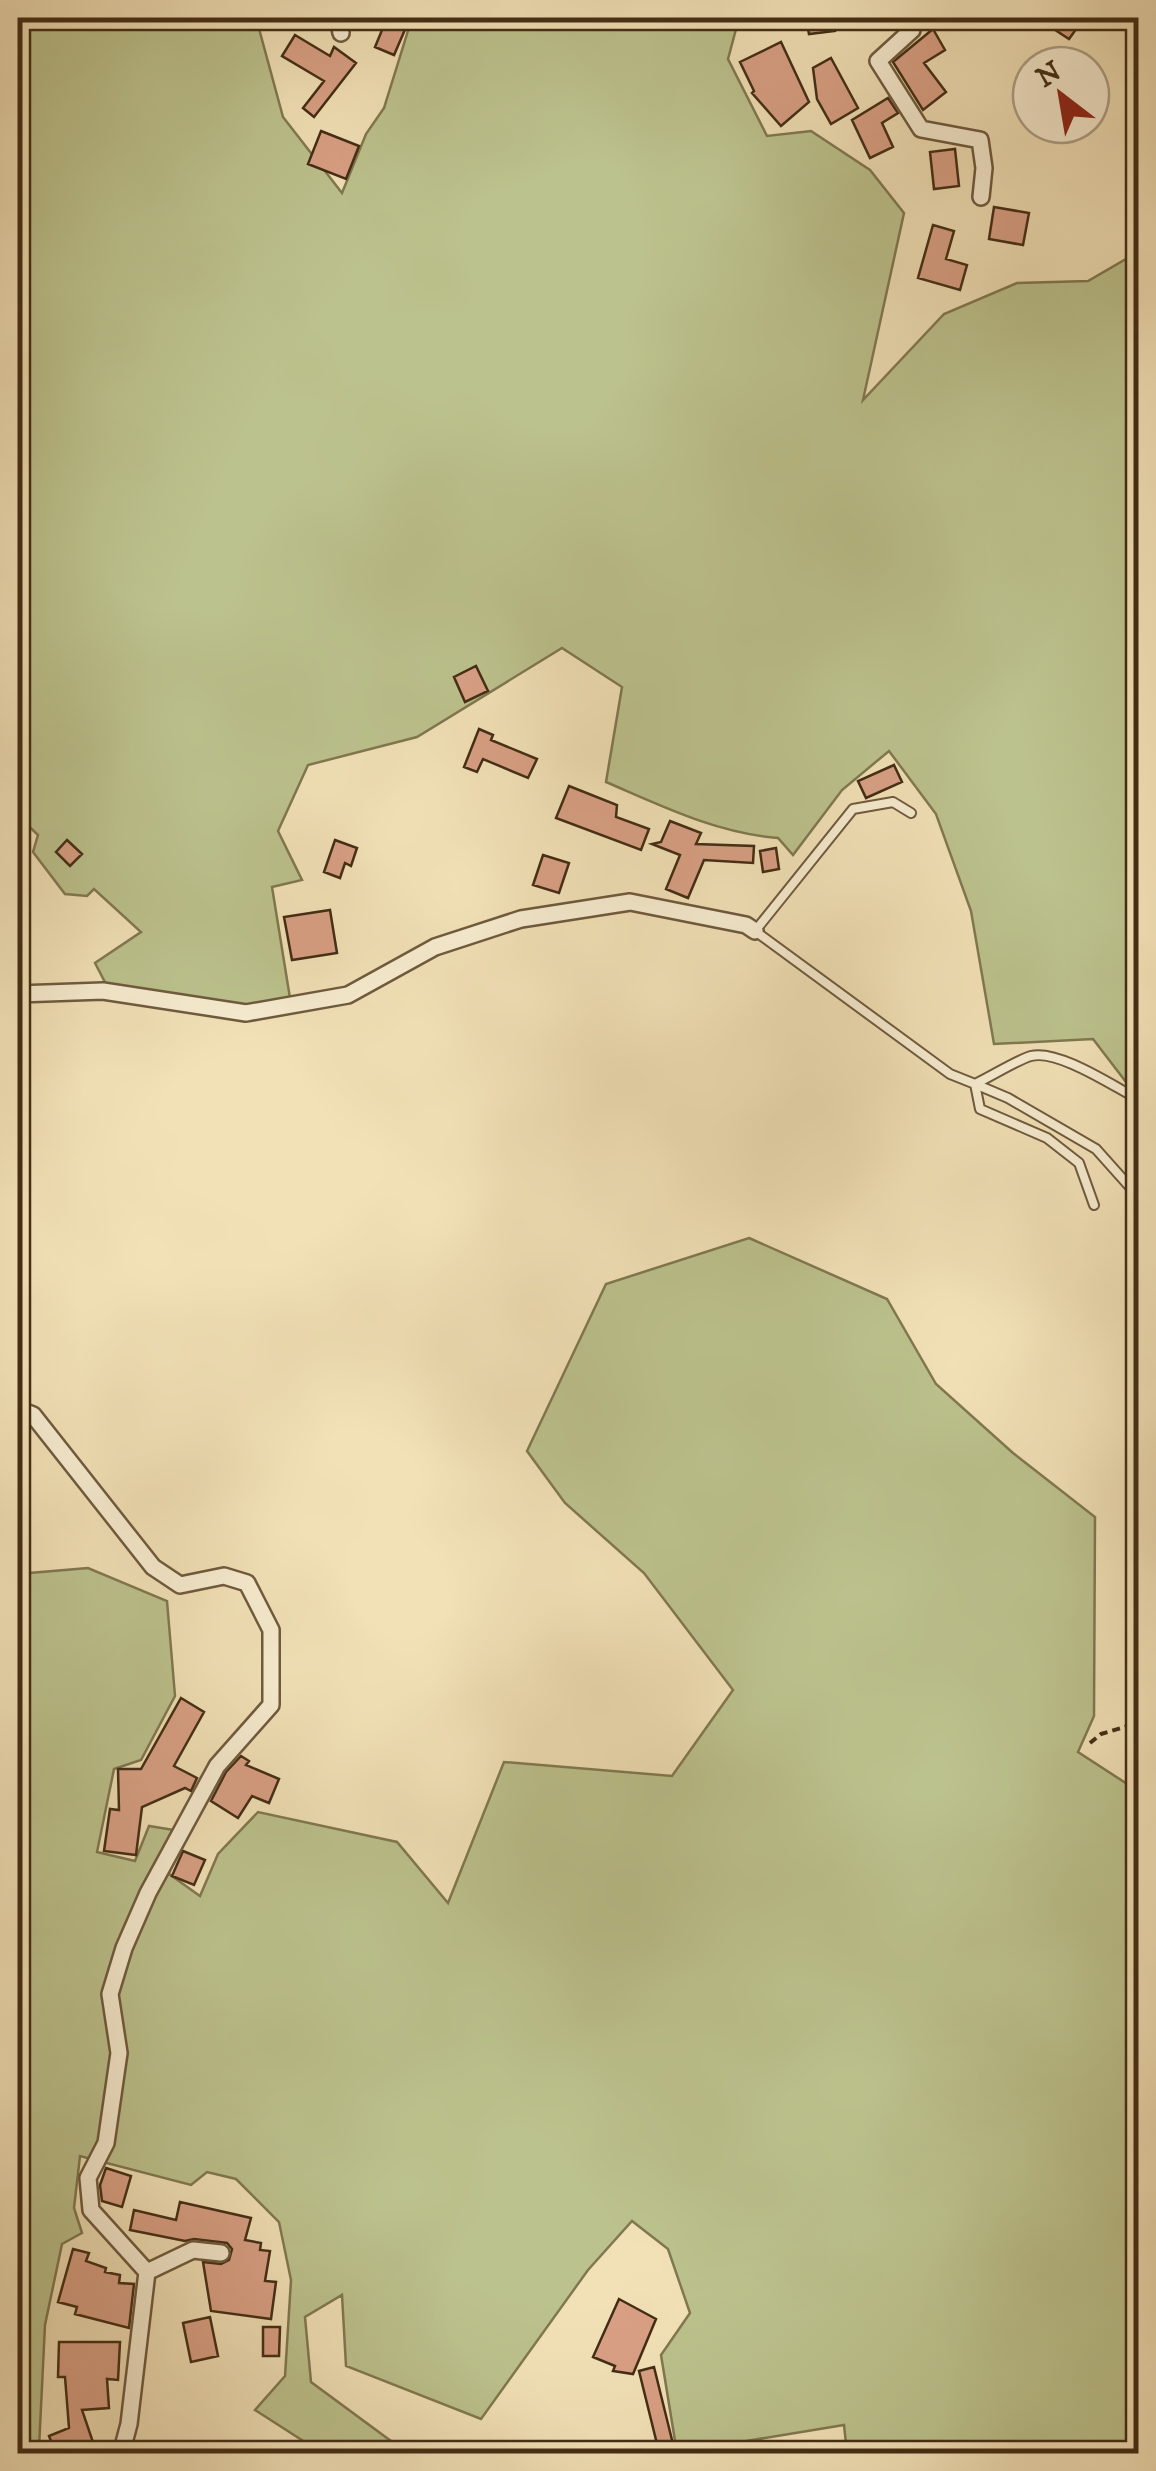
<svg xmlns="http://www.w3.org/2000/svg" width="1156" height="2471" font-family="'IM FELL DW Pica',serif">
<style>
.green{fill:#bcc28d;stroke:#807850;stroke-width:2.5}
.building{fill:#d9a085;stroke:#432d14;stroke-width:2.5}
.lines{fill:none;stroke-linecap:round;stroke-linejoin:round}
.service-casing{stroke:#6f5a3d;stroke-width:12}
.minor-casing{stroke:#6f5a3d;stroke-width:20}
.path{stroke:#432d14;stroke-width:4;stroke-dasharray:8 5;stroke-linecap:butt}
.service{stroke:#f7ecd0;stroke-width:8}
.minor{stroke:#f7ecd0;stroke-width:15}
</style>
<rect width="100%" height="100%" fill="#f2e1b7"/>
<filter id="stains"><feTurbulence type="fractalNoise" baseFrequency=".002" numOctaves="4"/><feColorMatrix values="0 0 0 0 .2 0 0 0 0 .09 0 0 0 0 .02 0 0 0 .5 -.17"/></filter>
<radialGradient id="worn" r=".72"><stop offset=".6" stop-color="#630" stop-opacity="0"/><stop offset="1" stop-color="#630" stop-opacity=".3"/></radialGradient>
<path class="green" d="M 18,18 L 253,18 L 258,25 L 283,117 L 342,193 L 366,134 L 384,108 L 412,18 L 739,18 L 728,59 L 767,136 L 811,131 L 870,170 L 904,213 L 863,400 L 944,314 L 1017,283 L 1088,281 L 1138,252 L 1138,1088 L 1126,1082 L 1093,1039 L 994,1044 L 971,911 L 936,814 L 889,751 L 842,790 L 793,855 L 778,838 C 716,833 662,806 606,782 L 622,687 L 562,648 L 417,737 L 308,765 L 278,831 L 302,880 L 272,887 L 290,998 L 247,1006 L 106,984 L 95,963 L 141,932 L 94,889 L 87,896 L 65,894 L 33,852 L 38,835 L 18,816 Z
M 749,1238 L 887,1299 L 936,1384 L 1013,1453 L 1095,1517 L 1094,1716 L 1078,1752 L 1138,1791 L 1138,2453 L 847,2453 L 844,2425 L 716,2446 L 713,2453 L 677,2453 L 661,2355 L 690,2313 L 668,2249 L 632,2221 L 588,2270 L 481,2419 L 346,2366 L 342,2295 L 305,2317 L 311,2382 L 395,2444 L 396,2453 L 322,2453 L 255,2410 L 285,2376 L 291,2280 L 279,2222 L 236,2179 L 207,2172 L 191,2185 L 80,2156 L 74,2208 L 82,2233 L 62,2244 L 45,2325 L 39,2448 L 30,2453 L 18,2454 L 18,1574 L 88,1568 L 167,1601 L 175,1696 L 141,1760 L 114,1769 L 97,1852 L 135,1861 L 149,1826 L 174,1830 L 169,1874 L 200,1896 L 218,1854 L 258,1812 L 397,1842 L 448,1903 L 504,1762 L 672,1776 L 733,1690 L 644,1573 L 565,1503 L 527,1451 L 606,1284 Z"/>
<path class="building" d="M 387,18 L 410,18 L 394,55 L 375,47 Z
M 806,18 L 834,18 L 835,31 L 809,34 Z
M 1037,18 L 1084,18 L 1069,39 Z
M 933,29 L 945,50 L 924,63 L 946,92 L 923,110 L 893,62 Z
M 295,35 L 330,56 L 334,47 L 356,63 L 314,117 L 303,108 L 324,81 L 282,56 Z
M 781,42 L 809,102 L 781,126 L 752,93 L 754,91 L 740,62 Z
M 831,58 L 858,108 L 831,124 L 817,99 L 813,68 Z
M 888,98 L 898,113 L 882,123 L 893,147 L 870,158 L 852,120 Z
M 321,131 L 359,146 L 346,179 L 308,164 Z
M 955,149 L 959,186 L 934,189 L 930,152 Z
M 994,207 L 1029,213 L 1023,245 L 989,239 Z
M 933,225 L 954,231 L 946,259 L 967,265 L 960,290 L 918,278 Z
M 476,666 L 488,691 L 465,702 L 454,677 Z
M 479,729 L 493,735 L 491,740 L 537,759 L 528,778 L 483,759 L 477,772 L 464,767 Z
M 894,765 L 902,782 L 866,798 L 858,781 Z
M 569,786 L 617,805 L 616,817 L 649,829 L 641,850 L 556,818 Z
M 670,821 L 701,833 L 696,844 L 754,846 L 753,863 L 704,860 L 688,898 L 666,889 L 680,855 L 652,844 L 661,842 Z
M 67,840 L 82,854 L 70,866 L 56,852 Z
M 335,840 L 357,848 L 351,866 L 345,863 L 340,878 L 324,872 Z
M 776,848 L 779,869 L 763,872 L 760,851 Z
M 543,855 L 569,863 L 559,893 L 533,885 Z
M 330,910 L 337,953 L 292,960 L 284,917 Z
M 181,1698 L 204,1712 L 174,1766 L 197,1778 L 191,1791 L 185,1788 L 142,1807 L 136,1855 L 104,1851 L 110,1809 L 119,1810 L 118,1769 L 141,1769 Z
M 241,1756 L 249,1761 L 246,1765 L 279,1779 L 269,1803 L 252,1796 L 238,1818 L 211,1801 L 226,1772 Z
M 183,1851 L 205,1860 L 194,1885 L 172,1876 Z
M 106,2168 L 131,2176 L 122,2207 L 102,2201 L 100,2185 Z
M 180,2202 L 251,2218 L 245,2240 L 261,2243 L 260,2250 L 270,2251 L 265,2281 L 276,2282 L 271,2319 L 211,2311 L 203,2262 L 221,2264 L 229,2260 L 232,2249 L 227,2243 L 194,2239 L 185,2241 L 130,2230 L 134,2210 L 176,2220 Z
M 73,2249 L 89,2253 L 86,2261 L 106,2268 L 105,2272 L 120,2275 L 119,2283 L 134,2284 L 129,2328 L 75,2314 L 77,2307 L 58,2302 Z
M 619,2299 L 656,2319 L 633,2374 L 613,2371 L 615,2366 L 593,2357 Z
M 210,2317 L 218,2356 L 191,2362 L 183,2323 Z
M 263,2327 L 280,2327 L 279,2356 L 263,2356 Z
M 59,2342 L 120,2342 L 118,2380 L 107,2379 L 109,2408 L 82,2410 L 97,2454 L 56,2454 L 49,2436 L 69,2428 L 65,2377 L 58,2377 Z
M 654,2367 L 674,2448 L 659,2452 L 639,2371 Z"/>
<g class="lines">
<defs>
<path id="service" d="M 911,813 L 893,802 L 853,809 L 755,931 L 950,1074 L 975,1084 C 990,1077 1019,1059 1031,1056 C 1058,1049 1113,1086 1138,1099
M 975,1084 L 1008,1098 L 1096,1149 L 1138,1196
M 975,1084 L 980,1109 L 1047,1138 L 1079,1163 L 1094,1205"/>
<path id="minor" d="M 338,18 L 341,33
M 911,18 L 912,30 L 878,61 L 921,129 L 980,140 L 984,168 L 981,197
M 18,994 L 103,991 L 246,1013 L 348,995 L 435,947 L 521,919 L 630,902 L 746,925 L 755,931
M 18,1409 L 33,1415 L 153,1567 L 180,1585 L 224,1576 L 247,1583 L 271,1630 L 271,1705 L 217,1766 L 148,1893 L 124,1948 L 110,1994 L 119,2053 L 106,2143 L 88,2178 L 91,2210 L 147,2272 L 129,2424 L 121,2454
M 147,2272 L 193,2250 L 221,2253"/>
</defs>
<use href="#service" class="service-casing"/>
<use href="#minor" class="minor-casing"/>
<path class="path" d="M 1090,1743 L 1101,1734 L 1138,1723"/>
<use href="#service" class="service"/>
<use href="#minor" class="minor"/>
</g>
<rect width="1156" height="2471" fill="none" stroke="#f2e1b7" stroke-width="60"/>
<rect x="20" y="20" width="1116" height="2431" fill="none" stroke="#432d14" stroke-width="5"/>
<rect x="30" y="30" width="1096" height="2411" fill="none" stroke="#432d14" stroke-width="2.5"/>
<g transform="translate(1061 95) rotate(329)"><circle r="48" fill="#f7ecd0" stroke="#afa085" stroke-width="2.5"/>
<path d="M0-8L18 38L0 25L-18 38Z" fill="#8f2418"/>
<text y="-15" font-size="28" font-weight="bold" text-anchor="middle" fill="#432d14">N</text>
</g>
<rect width="100%" height="100%" filter="url(#stains)"/>
<rect width="100%" height="100%" fill="url(#worn)"/>
</svg>
